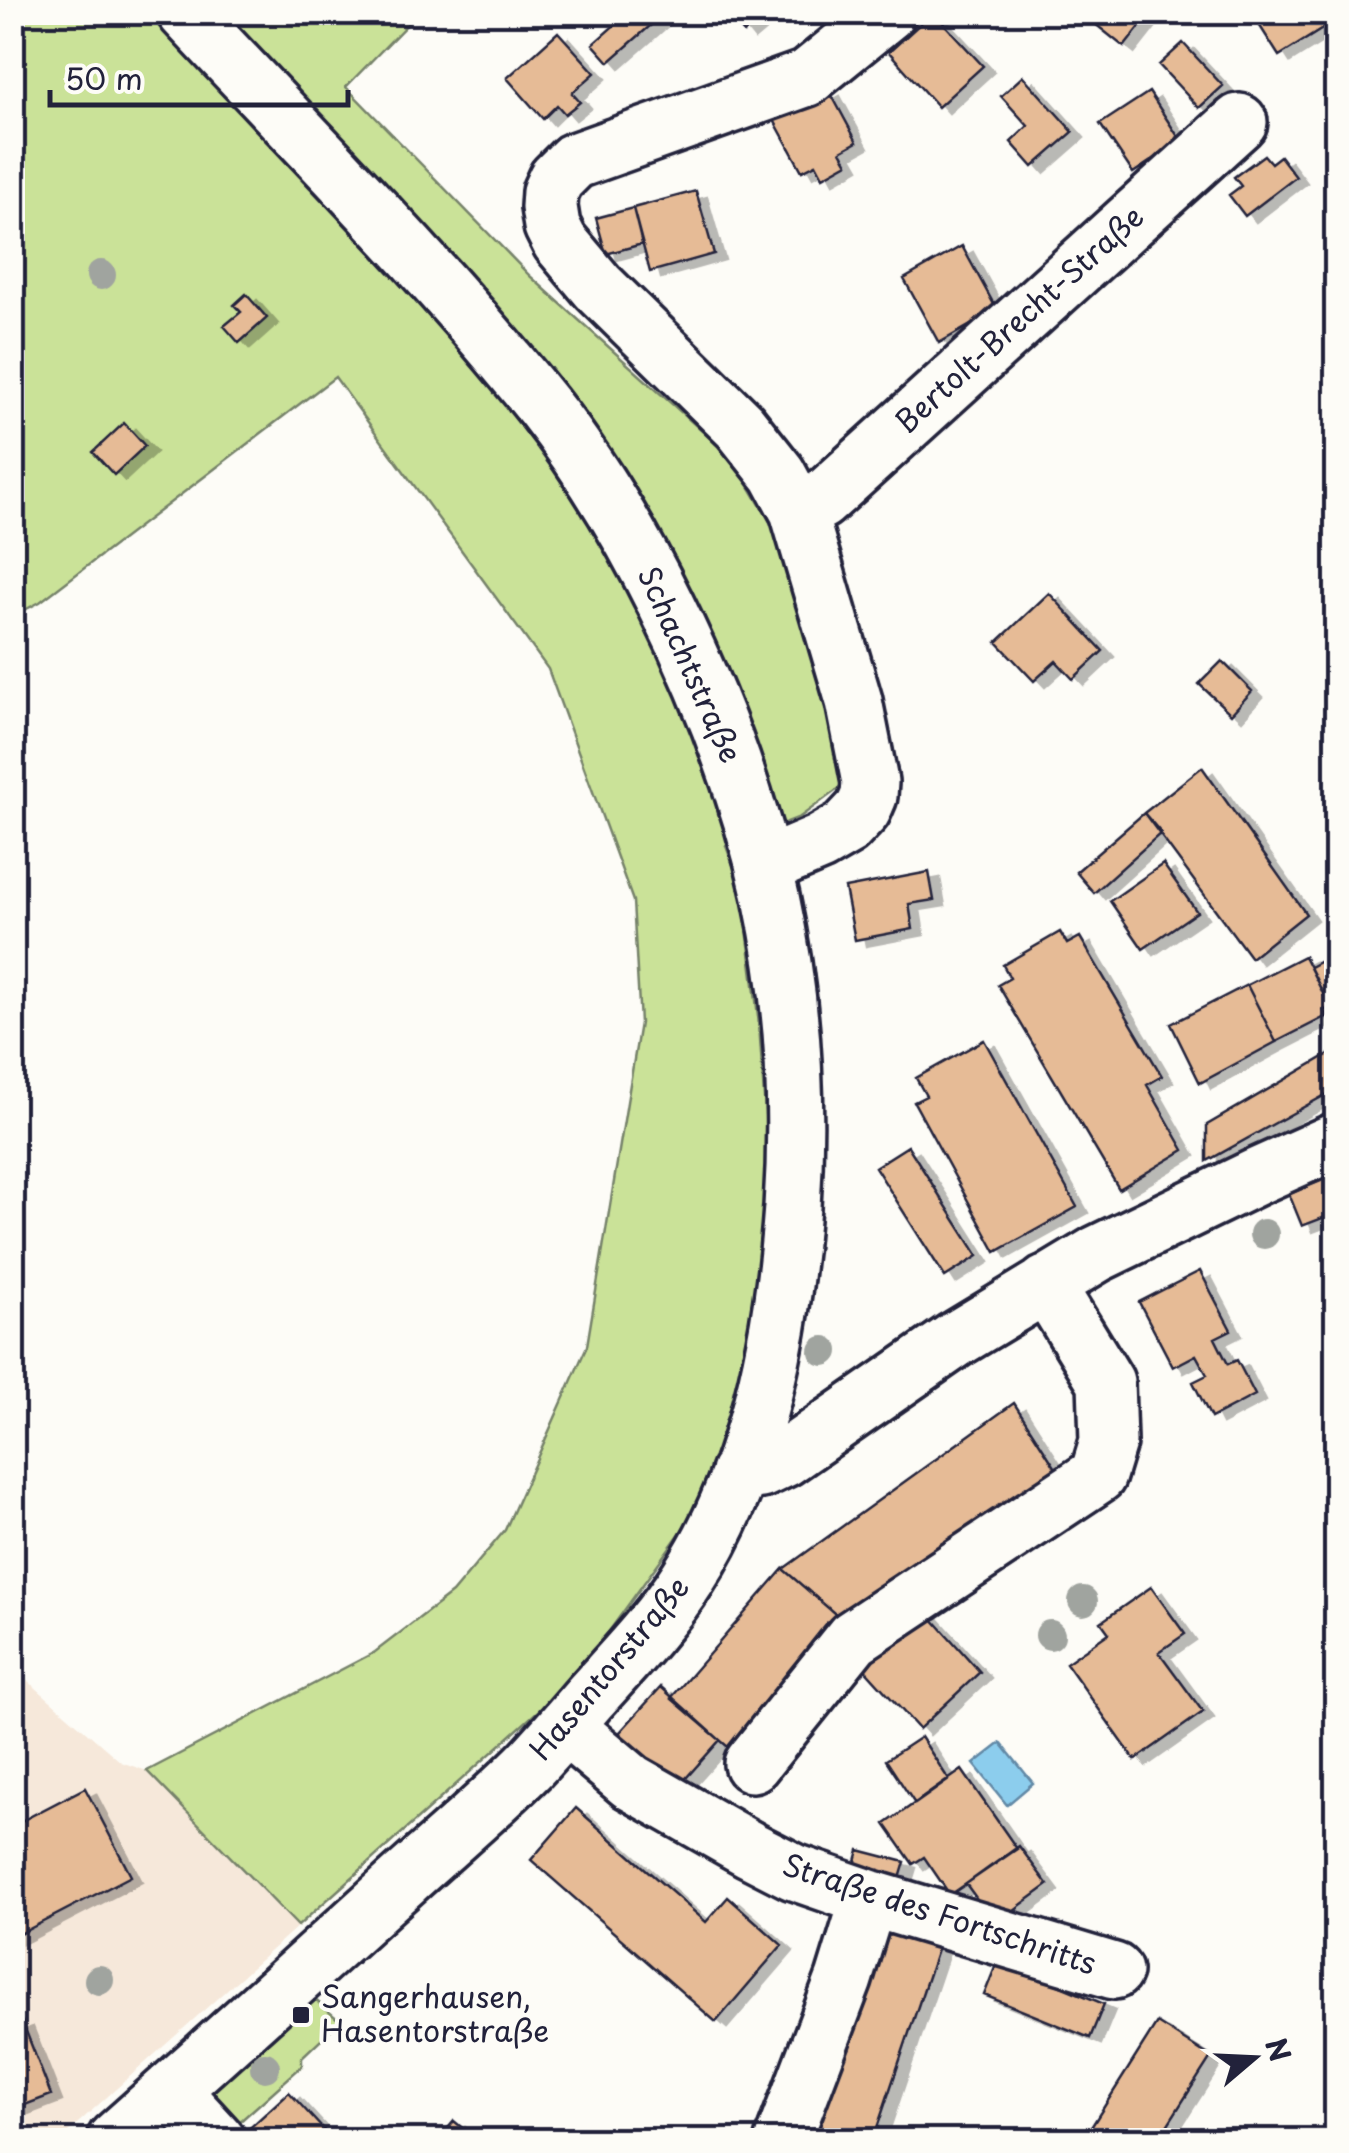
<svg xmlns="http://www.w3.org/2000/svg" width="1349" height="2153" font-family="'Playpen Sans',sans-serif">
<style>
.built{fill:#f6e8da}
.green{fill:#cae298;stroke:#76826a;stroke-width:2.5}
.water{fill:#8ccded;stroke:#6289a6;stroke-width:2.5}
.building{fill:#e6bb96;stroke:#22223b;stroke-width:2.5;filter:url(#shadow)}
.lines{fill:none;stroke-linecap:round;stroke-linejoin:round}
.minor-casing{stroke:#22223b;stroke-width:62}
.minor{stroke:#fdfcf7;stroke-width:55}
.tree{fill:#a0a49f}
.poi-dot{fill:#22223b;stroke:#fdfcf7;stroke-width:4}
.labels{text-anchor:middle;stroke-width:8;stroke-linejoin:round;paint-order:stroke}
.street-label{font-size:30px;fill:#22223b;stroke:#fdfcf7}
.poi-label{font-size:30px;fill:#22223b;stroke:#fdfcf7;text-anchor:start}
</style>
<defs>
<filter id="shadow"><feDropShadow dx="11" dy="6" stdDeviation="0" flood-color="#0004"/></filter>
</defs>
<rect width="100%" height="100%" fill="#fdfcf7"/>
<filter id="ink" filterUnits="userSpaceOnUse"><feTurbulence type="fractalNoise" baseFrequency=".01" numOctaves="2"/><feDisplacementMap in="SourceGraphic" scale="20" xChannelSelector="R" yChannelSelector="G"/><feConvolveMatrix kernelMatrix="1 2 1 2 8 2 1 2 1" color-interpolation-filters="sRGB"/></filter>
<g filter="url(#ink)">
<path class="built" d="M 12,1667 L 121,1762 L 147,1771 L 298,1926 L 59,2140 L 13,2140 Z"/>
<path class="green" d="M 13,13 L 418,13 L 346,87 L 530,276 L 733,459 L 785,547 L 849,781 L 800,817 L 726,846 L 742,889 L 759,1024 L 770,1186 L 756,1338 L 704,1500 L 576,1677 L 298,1926 L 147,1771 L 375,1652 L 452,1593 L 505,1530 L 587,1346 L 640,1023 L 633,901 L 548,669 L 335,377 L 40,602 L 13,616 Z
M 313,1998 L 340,2021 L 302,2057 L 302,2066 L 227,2133 L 204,2096 Z"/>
<path class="water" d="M 1001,1743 L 1033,1783 L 1007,1805 L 974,1764 Z"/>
<path class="building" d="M 629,12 L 654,12 L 659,18 L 609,62 L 593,44 Z
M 727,12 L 769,12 L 744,33 Z
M 933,12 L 983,66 L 938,107 L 889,52 Z
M 1095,12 L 1137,12 L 1146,19 L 1124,47 L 1089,19 Z
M 1251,12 L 1326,12 L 1332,23 L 1279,56 Z
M 558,32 L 595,73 L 572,93 L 580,102 L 565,114 L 557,105 L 543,119 L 507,78 Z
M 1183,43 L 1223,86 L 1199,108 L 1159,65 Z
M 1023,76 L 1073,132 L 1033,167 L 1011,142 L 1028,126 L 1001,96 Z
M 829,90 L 857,142 L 841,151 L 848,163 L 823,177 L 816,164 L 802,171 L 774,120 Z
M 1149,92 L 1181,141 L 1133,173 L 1100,124 Z
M 1264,155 L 1271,163 L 1280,156 L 1296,177 L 1245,216 L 1229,195 L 1241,186 L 1234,177 Z
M 696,191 L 714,254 L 650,272 L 633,208 Z
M 633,208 L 642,244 L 606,254 L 596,218 Z
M 962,246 L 997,310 L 939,343 L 904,279 Z
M 246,294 L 267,318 L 239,343 L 224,326 L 241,312 L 234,305 Z
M 124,423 L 145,446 L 114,475 L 93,452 Z
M 1049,593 L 1103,651 L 1073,679 L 1056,661 L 1034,681 L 997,642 Z
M 1222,661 L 1252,691 L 1231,714 L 1199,684 Z
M 1202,767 L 1306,914 L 1251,958 L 1144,813 Z
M 1144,813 L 1161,833 L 1094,893 L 1076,872 Z
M 1163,864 L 1197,912 L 1143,949 L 1110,901 Z
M 929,872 L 934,900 L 909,904 L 913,929 L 855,940 L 845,888 Z
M 1060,932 L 1067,944 L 1080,937 L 1162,1076 L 1147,1085 L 1184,1150 L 1119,1189 L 998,985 L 1010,978 L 1003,965 Z
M 1304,956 L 1330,1007 L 1324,1011 L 1327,1016 L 1276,1042 L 1247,985 Z
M 1325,959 L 1336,980 L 1336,1004 L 1330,1007 L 1310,967 Z
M 1247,985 L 1276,1042 L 1200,1083 L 1171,1024 Z
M 1336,1004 L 1336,1033 L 1324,1011 Z
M 984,1040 L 1077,1207 L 996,1252 L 914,1102 L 926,1096 L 916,1078 Z
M 1336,1050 L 1336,1089 L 1207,1161 L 1207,1125 Z
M 908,1146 L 978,1256 L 945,1277 L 875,1167 Z
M 1328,1178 L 1336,1200 L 1336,1213 L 1302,1226 L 1289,1194 Z
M 1200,1271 L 1231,1330 L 1215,1338 L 1228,1364 L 1237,1360 L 1255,1395 L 1211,1418 L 1193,1382 L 1207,1375 L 1196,1355 L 1173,1367 L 1139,1302 Z
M 1014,1403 L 1057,1470 L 841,1619 L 783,1569 Z
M 783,1569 L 841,1619 L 728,1747 L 671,1698 Z
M 1151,1587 L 1185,1634 L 1159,1652 L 1203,1712 L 1135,1760 L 1066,1663 L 1109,1633 L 1101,1622 Z
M 923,1608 L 980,1672 L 919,1729 L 861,1665 Z
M 661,1687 L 720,1740 L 670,1796 L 611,1742 Z
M 921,1737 L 949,1780 L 915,1804 L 886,1760 Z
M 962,1770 L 1017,1849 L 950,1895 L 924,1857 L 913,1864 L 885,1824 Z
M 85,1788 L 131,1876 L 12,1938 L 12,1826 Z
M 576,1808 L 706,1922 L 728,1897 L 782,1945 L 716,2022 L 531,1860 Z
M 1019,1846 L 1048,1885 L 995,1924 L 966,1884 Z
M 859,1850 L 905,1862 L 895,1895 L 850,1883 Z
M 886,1913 L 943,1932 L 873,2140 L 809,2140 Z
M 998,1960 L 1104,2004 L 1090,2038 L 984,1995 Z
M 22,2021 L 51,2095 L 12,2110 L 12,2025 Z
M 1157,2023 L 1211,2057 L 1158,2140 L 1083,2140 Z
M 289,2092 L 333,2140 L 247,2140 L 242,2135 Z
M 454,2121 L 477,2140 L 438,2140 Z"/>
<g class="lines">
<defs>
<path id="minor" d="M 798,511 L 821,501 L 1239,122
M 764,863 L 787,857 L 820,843 L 846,828 L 863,810 L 869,796 L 870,782 L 854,701 L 798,511 L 778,474 L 740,426 L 598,287 L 560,242 L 552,226 L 549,207 L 550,192 L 556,179 L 574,161 L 807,78 L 888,12
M 739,1473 L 761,1470 L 784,1459 L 955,1340 L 1097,1254 L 1258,1176 L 1336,1141
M 566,1727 L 631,1782 L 751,1850 L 794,1872 L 869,1898 L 1114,1971
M 752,1764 L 853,1638 L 1098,1475 L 1108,1442 L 1106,1382 L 1046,1284
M 171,2090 L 217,2140
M 115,2140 C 212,2054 308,1967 404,1880 C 446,1842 489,1806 529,1766 C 550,1744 569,1721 589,1698 C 624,1659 660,1622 688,1578 C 757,1472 783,1331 792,1207 C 807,987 763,801 666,605 C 632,536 591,467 543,406 C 433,268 306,142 185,12
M 783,2140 L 844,1979 L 869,1898"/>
</defs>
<use href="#minor" class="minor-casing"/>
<use href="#minor" class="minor"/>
</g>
<g class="tree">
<circle cx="101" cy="275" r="15"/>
<circle cx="1264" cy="1234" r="15"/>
<circle cx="824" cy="1351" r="15"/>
<circle cx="1083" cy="1601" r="15"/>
<circle cx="1050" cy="1635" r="15"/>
<circle cx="99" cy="1980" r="15"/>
<circle cx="265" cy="2067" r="15"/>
</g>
</g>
<rect class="poi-dot" x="291" y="2005" width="20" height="20" rx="5"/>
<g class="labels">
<g class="street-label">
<text transform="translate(1020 320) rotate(-42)" y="10">Bertolt-Brecht-Straße</text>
<text transform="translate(689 665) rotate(66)" y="10">Schachtstraße</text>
<text transform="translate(610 1669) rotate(-50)" y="10">Hasentorstraße</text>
<text transform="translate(939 1915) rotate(18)" y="10">Straße des Fortschritts</text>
</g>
<g class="poi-label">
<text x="321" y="2008">Sangerhausen,<tspan x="321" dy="34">Hasentorstraße</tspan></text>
</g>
</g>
<rect width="1349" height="2153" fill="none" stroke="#fdfcf7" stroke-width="50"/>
<rect x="25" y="25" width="1299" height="2103" fill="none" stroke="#22223b" stroke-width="4" filter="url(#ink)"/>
<g transform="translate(1254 2058) rotate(71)" stroke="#fdfcf7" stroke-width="8" paint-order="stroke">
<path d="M0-8L18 38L0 25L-18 38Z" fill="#22223b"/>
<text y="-15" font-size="28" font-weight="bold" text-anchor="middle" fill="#22223b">N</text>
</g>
<path d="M50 90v15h298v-15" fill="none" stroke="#22223b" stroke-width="5"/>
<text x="65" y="90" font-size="30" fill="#22223b" stroke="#fdfcf7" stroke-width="8" paint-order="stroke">50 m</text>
</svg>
